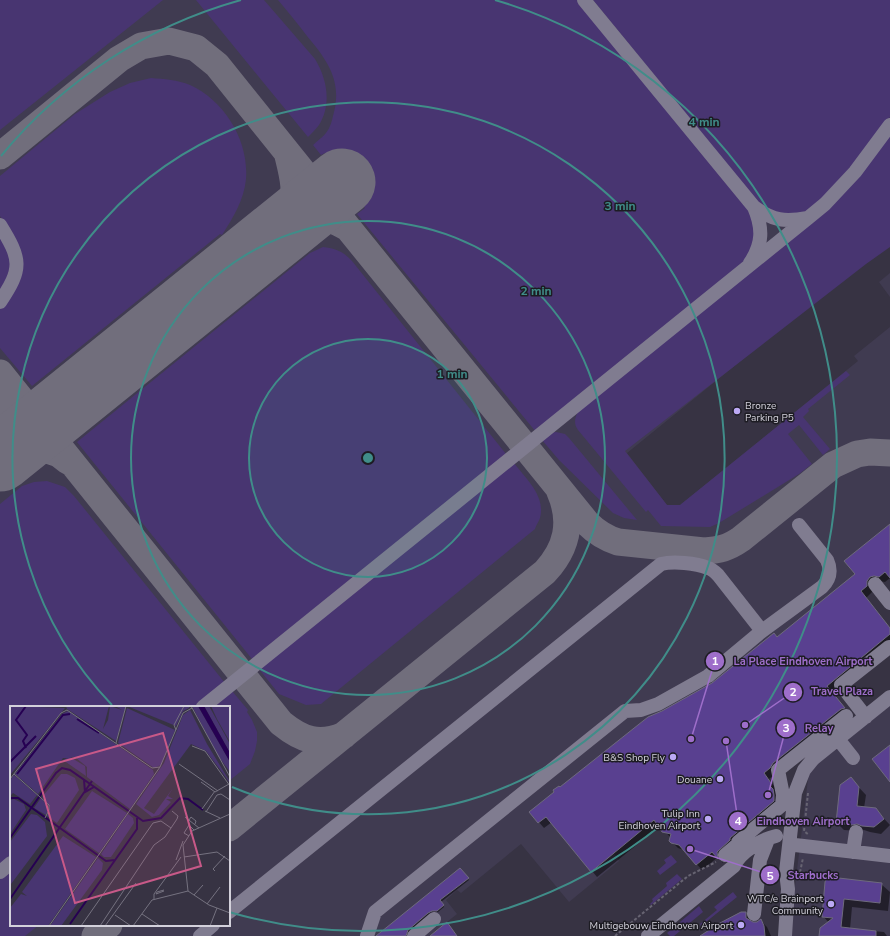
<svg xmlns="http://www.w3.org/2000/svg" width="890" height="936" font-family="'Nunito Sans',sans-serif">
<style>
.built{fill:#403b51;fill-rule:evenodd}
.green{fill:#483571}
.shadow{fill:#0007}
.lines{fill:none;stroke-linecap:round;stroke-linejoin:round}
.taxiway{stroke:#716e7c;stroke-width:27}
.runway{stroke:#716e7c;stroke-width:67}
.building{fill:#594090;stroke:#6e6a7d}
.path{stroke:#676472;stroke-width:2;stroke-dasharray:3 2;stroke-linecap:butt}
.minor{stroke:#807c90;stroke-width:14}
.ring{fill:none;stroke:#408d89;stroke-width:2}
.poi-dot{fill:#bca9f5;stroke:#1d1c23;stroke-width:1.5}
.labels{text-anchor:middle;stroke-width:3;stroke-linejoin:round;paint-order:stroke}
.poi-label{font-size:10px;fill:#d3d1db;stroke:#1d1c23;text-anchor:end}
.inset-river{fill:none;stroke:#260052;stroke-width:2}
.inset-road{fill:none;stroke:#757280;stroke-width:1}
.view{fill:#c85988;fill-opacity:0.15;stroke:#c85988;stroke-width:2}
.inset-edge{fill:none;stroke:#d3d1db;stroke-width:2}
.centre{fill:#408d89;stroke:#1d1c23;stroke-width:2}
.ring-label{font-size:12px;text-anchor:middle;font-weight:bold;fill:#408d89;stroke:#1d1c23;stroke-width:3;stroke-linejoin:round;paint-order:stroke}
.leader{fill:none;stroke:#9e6eca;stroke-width:1.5}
.callout-dot{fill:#9e6eca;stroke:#1d1c23;stroke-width:1.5}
.mark-label{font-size:12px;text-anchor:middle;font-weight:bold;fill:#fff}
.callout-label{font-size:11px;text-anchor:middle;font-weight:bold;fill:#9e6eca;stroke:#1d1c23;stroke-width:3;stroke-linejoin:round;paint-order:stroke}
</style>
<rect width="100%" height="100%" fill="#373343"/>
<path class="built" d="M 0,0 L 890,0 L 890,240 L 627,453 L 667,505 L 680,505 L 858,361 L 854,356 L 890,327 L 890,524 L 844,561 L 865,588 L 861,591 L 890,628 L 890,634 L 827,685 L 845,708 L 762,775 L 771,782 L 770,785 L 780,797 L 730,837 L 736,845 L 718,859 L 712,852 L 695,865 L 677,842 L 674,843 L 671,842 L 672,836 L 657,818 L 614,853 L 619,861 L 569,902 L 521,844 L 461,893 L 457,890 L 446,900 L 457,914 L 447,922 L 457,936 L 0,936 ZM 11,707 L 229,707 L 229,925 L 11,925 Z
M 890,273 L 890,297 L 879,282 Z
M 890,698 L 890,936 L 789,936 L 809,771 Z"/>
<path class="green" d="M 0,0 L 163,0 L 0,130 Z
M 196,0 L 264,0 L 315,59 C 327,79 332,104 319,125 C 316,129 312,133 308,137 Z
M 278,0 L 579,0 L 751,213 L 756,235 L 748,258 L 536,432 L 357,214 L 365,208 L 363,206 L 366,203 L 325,153 L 321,155 L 313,145 C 317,141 323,137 326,133 C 330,128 332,121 333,116 C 343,82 328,61 307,36 C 298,24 288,12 278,0 Z
M 593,0 L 890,0 L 890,117 L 842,180 L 809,210 L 800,214 L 782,215 L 760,205 Z
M 151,78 C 164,79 178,80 190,85 C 225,101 249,141 246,179 C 244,200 233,218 222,235 L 220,234 L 32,386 L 0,348 L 0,306 L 14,292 L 12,236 L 0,216 L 0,176 L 75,114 L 110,92 L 130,83 Z
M 890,129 L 890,247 L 866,264 L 625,451 L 667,505 L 680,505 L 846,371 L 850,375 L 808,409 L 809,411 L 803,417 L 830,449 L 823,455 L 799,425 L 788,434 L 812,464 L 799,474 L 719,523 L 710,527 L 661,526 L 648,510 L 646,512 L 578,430 C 573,423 575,417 579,410 L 796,234 Z
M 0,232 L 9,249 L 12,269 L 0,294 Z
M 323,247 C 335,248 344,252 352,261 L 506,454 L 252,659 L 77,442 L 310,253 Z
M 556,432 L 565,434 L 569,438 L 637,520 L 624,518 L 613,513 L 559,460 L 542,440 L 550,433 Z
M 514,463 C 526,479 546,496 540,518 C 539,521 536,525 535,529 L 321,704 L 306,705 L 279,694 L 259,669 Z
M 47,481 L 65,487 L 74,496 L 225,683 L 196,707 L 11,707 L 11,856 L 0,865 L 0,504 L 22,486 L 34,482 Z
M 232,691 L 248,710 L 247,712 L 252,720 L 257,732 L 257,741 L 255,751 L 250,764 L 229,781 L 229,707 L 212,707 Z
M 671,855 L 677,862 L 660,875 L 657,871 L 666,863 L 664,860 Z
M 11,870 L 11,925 L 39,925 L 25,936 L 0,936 L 0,879 Z
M 677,874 L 682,879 L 651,905 L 650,904 L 653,901 L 652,899 L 667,886 L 666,883 Z
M 733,892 L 737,897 L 701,926 L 700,924 L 717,910 L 714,907 Z
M 699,906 L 703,912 L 674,936 L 670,936 L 667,933 Z"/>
<path class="shadow" d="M 890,525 L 890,578 L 885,582 L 880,581 L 872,587 L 872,592 L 866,598 L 890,628 L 890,644 L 832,692 L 849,714 L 769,779 L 776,789 L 780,802 L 723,858 L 723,863 L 718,857 L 702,870 L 684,850 L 678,848 L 670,840 L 671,838 L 660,826 L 597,877 L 552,822 L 544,828 L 530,812 L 560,788 L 663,712 L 713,684 L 778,638 L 856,575 Z
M 850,778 L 866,795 L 864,808 L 875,809 L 890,825 L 881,834 L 870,832 L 864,830 L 859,831 L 844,830 L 837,823 Z
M 460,869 L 469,880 L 441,902 L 444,907 L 438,912 L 434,912 L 430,914 L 407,936 L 378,936 Z
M 827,880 L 881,884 L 890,892 L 888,911 L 852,907 L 850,929 L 884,932 L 887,936 L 820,936 L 829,923 L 823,916 Z
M 745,913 L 752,920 L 753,923 L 757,923 L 761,921 L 767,927 L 771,936 L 703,936 Z"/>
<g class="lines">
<path class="taxiway" d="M 0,156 L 119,59 L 141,46 L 169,41 L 196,48 L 217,65 L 323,197 L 587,523 C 596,532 605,538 618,542 L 704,551 C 720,550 728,548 741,539 L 833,465 L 857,454 L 870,452 L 890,453
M 288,156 C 293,176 298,194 289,214 C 286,221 280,228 275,235 C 305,216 315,208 348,228
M 0,373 L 281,723 C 302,740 319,746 344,735
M 0,452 C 15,426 16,412 7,383
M 0,460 L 21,448 L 41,448 L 59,454 L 68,461
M 229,828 L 545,572 C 567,548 573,522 560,492
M 95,936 L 109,925"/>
<path class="runway" d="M 0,458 L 342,182"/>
</g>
<path class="building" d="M 890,524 L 890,578 L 885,572 L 879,577 L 874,576 L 870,577 L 867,581 L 867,586 L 861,591 L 890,628 L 890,634 L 827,686 L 845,708 L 841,709 L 773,763 L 770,768 L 764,773 L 771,783 L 770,786 L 773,789 L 774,795 L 774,801 L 730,838 L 730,840 L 717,852 L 718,859 L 712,852 L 696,865 L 679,845 L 671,843 L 669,841 L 671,834 L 662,832 L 654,820 L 591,872 L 546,817 L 538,823 L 529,812 L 554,792 L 553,790 L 559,786 L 560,787 L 648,717 L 662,711 L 712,683 L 774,633 L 777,637 L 855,574 L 844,561 Z
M 890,745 L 890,782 L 872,759 Z
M 851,777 L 859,787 L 857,806 L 876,808 L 884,819 L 874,827 L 862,826 L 857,824 L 852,825 L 836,823 L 840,785 Z
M 460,868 L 469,878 L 440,900 L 444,905 L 437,911 L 432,911 L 428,913 L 408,930 L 406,936 L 376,936 Z
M 830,877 L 882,883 L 880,903 L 844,899 L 841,927 L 876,931 L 876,936 L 819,936 L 820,928 L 833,918 L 822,917 L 825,882 L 826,879 Z
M 741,912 L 746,912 L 746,918 L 753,922 L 757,922 L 761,919 L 764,926 L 765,936 L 700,936 L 720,923 Z
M 447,922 L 457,936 L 430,936 Z"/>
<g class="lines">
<path class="path" d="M 808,793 L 804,831 L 809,835
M 799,877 L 803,858
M 615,936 L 688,876 L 716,862"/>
<path class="minor" d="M 584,0 L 754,207 C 773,221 785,222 808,218
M 0,225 C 21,259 23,268 0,302
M 750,263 C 763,244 763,228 754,207
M 875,584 L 890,603
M 203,707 L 808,218 L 825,204 L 855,172 L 890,125
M 866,717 L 841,685 L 889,647 L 890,648
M 838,739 L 853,758
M 795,845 L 890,856
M 853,852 L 856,832
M 725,855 L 738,844 L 738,842 L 782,805 L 783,795 L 778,770 L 846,716
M 0,872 L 11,863
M 229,912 L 661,564 C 673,561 696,563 708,568 C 712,569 715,572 718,575 L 762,631
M 754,914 L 760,860 L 767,842
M 200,936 L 213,925
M 367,936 L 375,912 L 625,711 L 641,710 L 658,704 L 708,676 L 762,631 L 822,587 C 830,579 832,571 827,560 L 799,525
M 414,936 L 434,919
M 648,936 L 734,866 C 740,852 762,839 776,836
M 785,936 L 788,889 L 786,872 L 795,793 L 804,770 L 813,759 L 890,697"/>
</g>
<circle cx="368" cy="458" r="119" fill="#408d89" fill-opacity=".12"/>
<g class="ring">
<circle cx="368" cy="458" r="119"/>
<circle cx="368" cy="458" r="237"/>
<path d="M112 705A356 356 0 1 1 232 787"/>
<path d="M1 156A475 475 0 0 1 241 0M495 0A475 475 0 1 1 229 912"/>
</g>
<g class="poi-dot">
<circle cx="737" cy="411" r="4"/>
<circle cx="673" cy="757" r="4"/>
<circle cx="720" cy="779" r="4"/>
<circle cx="708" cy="819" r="4"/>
<circle cx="831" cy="904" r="4"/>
<circle cx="741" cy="925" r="4"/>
</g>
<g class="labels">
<g class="poi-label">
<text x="745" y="409" text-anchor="start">Bronze<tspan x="745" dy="12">Parking P5</tspan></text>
<text x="665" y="761">B&amp;S Shop Fly</text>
<text x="712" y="783">Douane</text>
<text x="700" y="817">Tulip Inn<tspan x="700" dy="12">Eindhoven Airport</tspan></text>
<text x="823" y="902">WTC/e Brainport<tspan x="823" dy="12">Community</tspan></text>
<text x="733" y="929">Multigebouw Eindhoven Airport</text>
</g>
</g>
<g transform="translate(10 706)">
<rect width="220" height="220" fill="#373343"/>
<path d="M 0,0 L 55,2 L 0,69 ZM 56,0 L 99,0 L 93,23 L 98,14 L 100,0 L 112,4 L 105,0 L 116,0 L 106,35 L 57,3 ZM 117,0 L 179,0 L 179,2 L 173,5 L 166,20 ZM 182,0 L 188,0 L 220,56 L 220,66 L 208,50 ZM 194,0 L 199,0 L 220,38 L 220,47 ZM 201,0 L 220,1 L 220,36 L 207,13 ZM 117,2 L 165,24 L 151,59 L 144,62 L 108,37 ZM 180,4 L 197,38 L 220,76 L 220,77 L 196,45 L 181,38 L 134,102 L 144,108 L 163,82 L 158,90 L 163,93 L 156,93 L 161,96 L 149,109 L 142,111 L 126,98 L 154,57 L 173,9 ZM 58,5 L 143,64 L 144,68 L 120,103 L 77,71 L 77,61 L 65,51 L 53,52 L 28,88 L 5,68 L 52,8 ZM 60,51 L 75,60 L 76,70 L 53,54 ZM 51,68 L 57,68 L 65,72 L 69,84 L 47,117 L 37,110 L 40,101 L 32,91 ZM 4,69 L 27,89 L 20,98 L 3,87 L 0,90 L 0,74 ZM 82,85 L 117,107 L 89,147 L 55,123 ZM 31,92 L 39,101 L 36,109 L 24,102 ZM 4,93 L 14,98 L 16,104 L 0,128 L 0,94 ZM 21,108 L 27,109 L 35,116 L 37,130 L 1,178 L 0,136 ZM 118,108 L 123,112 L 124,117 L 101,151 L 94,151 L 91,148 ZM 53,130 L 86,151 L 38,220 L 1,220 L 0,202 L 11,188 L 17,190 L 12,186 ZM 88,152 L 93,157 L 92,164 L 51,220 L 40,220 Z" fill="#483571"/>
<path d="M 188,0 L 194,0 L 220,47 L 220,56 Z" fill="#260052"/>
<path class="inset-river" d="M 67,13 L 89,27M 16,42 L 13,35 L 17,29 L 6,14 L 16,0M 0,56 L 26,30M 7,68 L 53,9 L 60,8M 74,74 L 75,86 L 84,81M 0,92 L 8,92 L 96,155 L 105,154M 0,132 L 46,67 L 52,62 L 60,64 L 133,115 L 151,112 L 170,92 L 178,93 L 193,104M 0,193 L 82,75M 60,218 L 127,123 L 127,112"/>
<path class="inset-road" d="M 181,0 L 220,71M 166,24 L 164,19 L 174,0M 106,37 L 116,0M 182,40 L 195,45 L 220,80M 169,58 L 208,85M 4,68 L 39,99 L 39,104 L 35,112M 0,73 L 51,7 L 57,4 L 142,62 L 150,61M 191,76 L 205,86 L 219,78M 192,103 L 205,85M 195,105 L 210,112M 196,106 L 207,89 L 211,88 L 220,94M 175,111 L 189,122M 179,114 L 181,111 L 186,115 L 185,118M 179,130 L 174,127 L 179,119 L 184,124M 174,151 L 207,146 L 220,155M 166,154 L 173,135M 205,165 L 203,163 L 215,150M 154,184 L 147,186 L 146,188 L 154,185M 178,185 L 173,139 L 182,125 L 220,108M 178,185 L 199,199 L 220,207M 184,189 L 193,179M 144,193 L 144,188 L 171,151M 197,198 L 210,181M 132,208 L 150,220M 105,209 L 121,220M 39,220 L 150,61 L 173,7 L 182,2M 71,220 L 143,117 L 151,115 L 161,122M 90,220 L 144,139 L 155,131 L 167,113 L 168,110 L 162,105M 95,220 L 126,177M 123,220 L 142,194 L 178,185M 200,220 L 207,202"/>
<path class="view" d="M 153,27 L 191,160 L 65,197 L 26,63 Z"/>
<rect width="220" height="220" class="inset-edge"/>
</g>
<circle cx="368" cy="458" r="6" class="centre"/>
<g class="ring-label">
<text x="704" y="126">4 min</text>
<text x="620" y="210">3 min</text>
<text x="536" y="295">2 min</text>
<text x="452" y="378">1 min</text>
</g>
<path class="leader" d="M691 739L715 661M745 725L793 692M768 795L786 728M726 741L738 821M690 849L770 875"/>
<g class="callout-dot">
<circle cx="691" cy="739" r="4"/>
<circle cx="745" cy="725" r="4"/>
<circle cx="768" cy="795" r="4"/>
<circle cx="726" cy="741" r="4"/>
<circle cx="690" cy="849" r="4"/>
<circle cx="715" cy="661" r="10"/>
<circle cx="793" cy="692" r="10"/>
<circle cx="786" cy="728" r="10"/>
<circle cx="738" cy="821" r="10"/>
<circle cx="770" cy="875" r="10"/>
</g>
<g class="mark-label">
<text x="715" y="665">1</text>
<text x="793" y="696">2</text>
<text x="786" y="732">3</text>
<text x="738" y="825">4</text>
<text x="770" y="880">5</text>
</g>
<g class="callout-label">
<text x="803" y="665">La Place Eindhoven Airport</text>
<text x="842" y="695">Travel Plaza</text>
<text x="819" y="732">Relay</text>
<text x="803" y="825">Eindhoven Airport</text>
<text x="813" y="879">Starbucks</text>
</g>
</svg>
